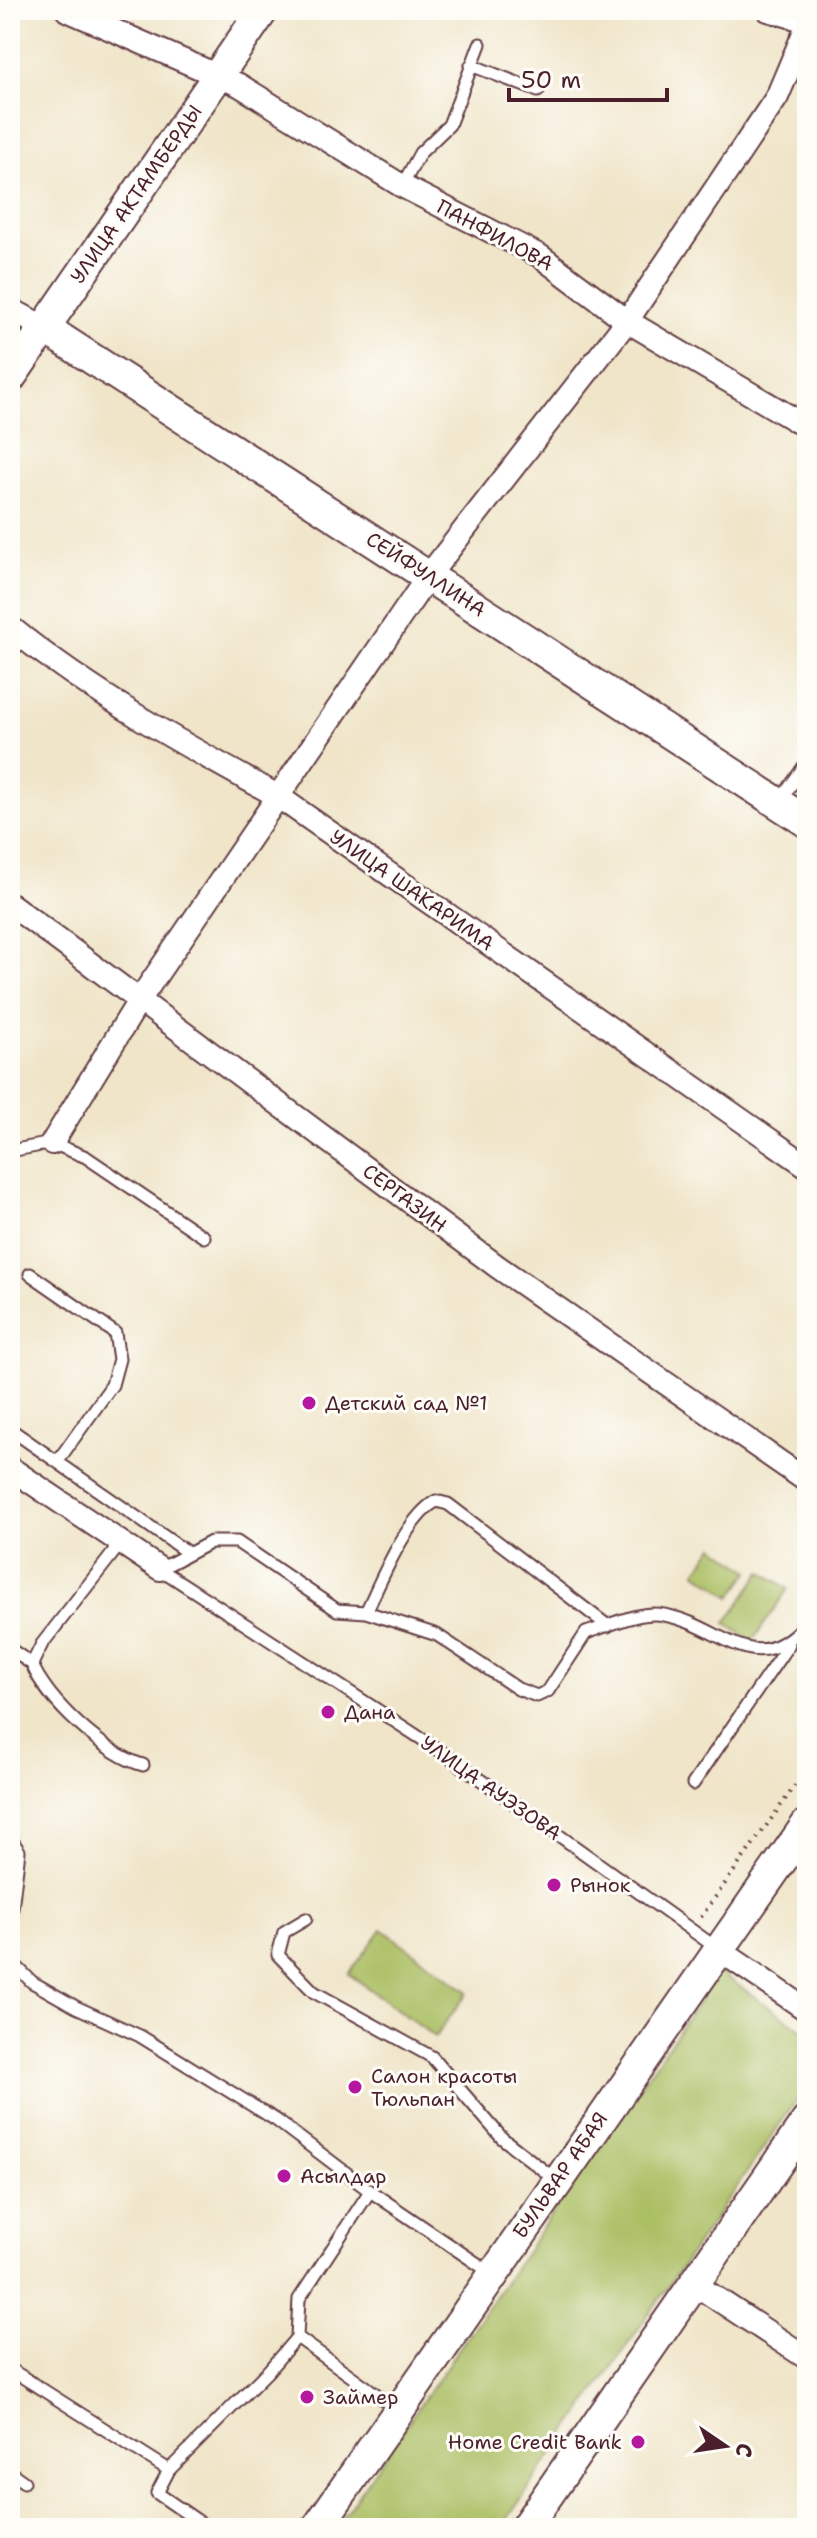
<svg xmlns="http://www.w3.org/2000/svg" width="817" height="2538" font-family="'Shantell Sans',sans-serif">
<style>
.green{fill:#aabe62;stroke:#7a6e46;stroke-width:2}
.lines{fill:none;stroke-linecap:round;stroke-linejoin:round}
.lane-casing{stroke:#633d43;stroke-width:15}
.street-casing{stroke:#633d43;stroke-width:26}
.secondary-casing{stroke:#633d43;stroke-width:34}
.path{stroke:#633d43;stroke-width:4;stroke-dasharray:2 6;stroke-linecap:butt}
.lane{stroke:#fff;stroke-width:11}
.street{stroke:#fff;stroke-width:22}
.secondary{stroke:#fff;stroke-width:30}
.poi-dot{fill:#b5179e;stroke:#fdfcf7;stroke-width:3}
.labels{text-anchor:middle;stroke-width:6;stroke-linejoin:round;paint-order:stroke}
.street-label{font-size:20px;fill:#4a1f2b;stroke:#fdfcf7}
.poi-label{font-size:20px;fill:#4a1f2b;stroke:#fdfcf7;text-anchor:start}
</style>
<rect width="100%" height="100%" fill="#fdfcf7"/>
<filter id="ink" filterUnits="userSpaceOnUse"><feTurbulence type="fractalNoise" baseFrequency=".0125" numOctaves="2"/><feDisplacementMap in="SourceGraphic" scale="16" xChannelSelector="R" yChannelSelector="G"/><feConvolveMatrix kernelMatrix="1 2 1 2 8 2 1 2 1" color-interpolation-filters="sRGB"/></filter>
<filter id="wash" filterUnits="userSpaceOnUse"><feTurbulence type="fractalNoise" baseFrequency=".006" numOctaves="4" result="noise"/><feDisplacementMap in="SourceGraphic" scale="32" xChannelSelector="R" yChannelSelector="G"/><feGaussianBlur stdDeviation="1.8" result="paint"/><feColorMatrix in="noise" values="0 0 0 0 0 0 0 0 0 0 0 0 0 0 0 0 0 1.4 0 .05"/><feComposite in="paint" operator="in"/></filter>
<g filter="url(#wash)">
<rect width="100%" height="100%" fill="#f0e5c9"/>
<path class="green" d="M 714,1546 L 750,1571 L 731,1597 L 696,1572 Z
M 762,1571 L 788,1589 L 752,1642 L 726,1623 Z
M 382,1929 L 468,1992 L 435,2037 L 349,1974 Z
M 719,1972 L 807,2033 L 807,2085 L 501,2528 L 335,2528 Z"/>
</g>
<g filter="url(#ink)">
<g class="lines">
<defs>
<path id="lane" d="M 471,65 L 538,91
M 402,186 L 420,153 L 449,125 L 480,44
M 780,801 L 807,762
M 10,1151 L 52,1143 L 86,1157 L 204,1237
M 30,1274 L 115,1333 L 119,1359 L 112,1385 L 57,1462
M 10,1429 L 188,1553
M 121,1543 L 42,1644 L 32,1664 C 46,1700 106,1755 143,1765
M 366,1612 C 381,1581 406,1518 436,1501 L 448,1504 L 608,1626
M 10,1649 L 32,1664
M 693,1784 L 789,1644
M 10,1838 L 19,1851 L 10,1925
M 306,1919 L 284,1932 L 278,1955 L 314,1992 L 432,2057 L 502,2138 L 556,2180
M 10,1945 L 12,1926
M 718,1949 L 445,1754 L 160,1569 L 211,1542 L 237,1542 L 337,1610 L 366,1612 L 437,1635 L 518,1689 L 537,1696 L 548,1691 L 586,1633 C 608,1626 640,1610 664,1615 C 725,1626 754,1683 807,1622
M 10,1960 L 32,1982 L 76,2007 L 140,2036 L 276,2120 L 370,2191 L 491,2273
M 370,2191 L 299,2299 L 297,2337 L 398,2410
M 10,2369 L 169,2470 L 157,2493 L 208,2528
M 169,2470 L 268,2371 L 297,2337
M 10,2472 L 24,2482"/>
<path id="street" d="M 67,10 L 239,85 L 402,186 L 540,256 L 627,321 L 807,427
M 768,10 L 807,21
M 10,309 L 43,327
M 10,627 C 91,693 184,745 276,795 L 807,1166
M 10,904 L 498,1267 L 807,1481
M 52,1143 L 140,999 L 429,575 L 627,321 L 777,97 L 807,26
M 10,1468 L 160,1569
M 718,1949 L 807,2010
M 693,2283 L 807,2358"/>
<path id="secondary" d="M 43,327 L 807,822
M 10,378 L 263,10
M 317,2528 L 807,1824
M 525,2528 L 807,2121"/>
</defs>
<use href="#lane" class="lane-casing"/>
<use href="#street" class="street-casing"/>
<use href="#secondary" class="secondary-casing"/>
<path class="path" d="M 701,1917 L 807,1769"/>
<use href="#lane" class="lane"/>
<use href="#street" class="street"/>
<use href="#secondary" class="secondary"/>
</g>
</g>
<g class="poi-dot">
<circle cx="309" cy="1403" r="8"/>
<circle cx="328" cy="1712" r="8"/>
<circle cx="554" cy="1885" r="8"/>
<circle cx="355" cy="2087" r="8"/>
<circle cx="284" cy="2176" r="8"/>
<circle cx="307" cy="2397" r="8"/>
<circle cx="638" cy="2442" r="8"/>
</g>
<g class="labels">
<g class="street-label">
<text transform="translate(136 194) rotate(-55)" y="7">УЛИЦА АКТАМБЕРДЫ</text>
<text transform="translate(495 235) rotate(28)" y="7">ПАНФИЛОВА</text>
<text transform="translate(426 574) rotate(33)" y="7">СЕЙФУЛЛИНА</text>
<text transform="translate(412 890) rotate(35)" y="7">УЛИЦА ШАКАРИМА</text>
<text transform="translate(405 1198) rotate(37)" y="7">СЕРГАЗИН</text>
<text transform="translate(491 1788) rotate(35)" y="7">УЛИЦА АУЭЗОВА</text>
<text transform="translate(560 2175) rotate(-55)" y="7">БУЛЬВАР АБАЯ</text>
</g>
<g class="poi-label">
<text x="325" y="1410">Детский сад №1</text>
<text x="344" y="1719">Дана</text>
<text x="570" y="1892">Рынок</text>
<text x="371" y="2083">Салон красоты<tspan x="371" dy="23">Тюльпан</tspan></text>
<text x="300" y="2183">Асылдар</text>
<text x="323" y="2404">Займер</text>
<text x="622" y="2449" text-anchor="end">Home Credit Bank</text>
</g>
</g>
<rect width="817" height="2538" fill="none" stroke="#fdfcf7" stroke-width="40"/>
<g transform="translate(725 2446) rotate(103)" stroke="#fdfcf7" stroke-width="6" paint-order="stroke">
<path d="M0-6L14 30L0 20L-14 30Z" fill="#4a1f2b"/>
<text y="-12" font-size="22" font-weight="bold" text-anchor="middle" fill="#4a1f2b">С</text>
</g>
<path d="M509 88v12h158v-12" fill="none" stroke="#4a1f2b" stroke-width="4"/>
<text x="521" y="88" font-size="24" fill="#4a1f2b" stroke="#fdfcf7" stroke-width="6" paint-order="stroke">50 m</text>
</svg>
